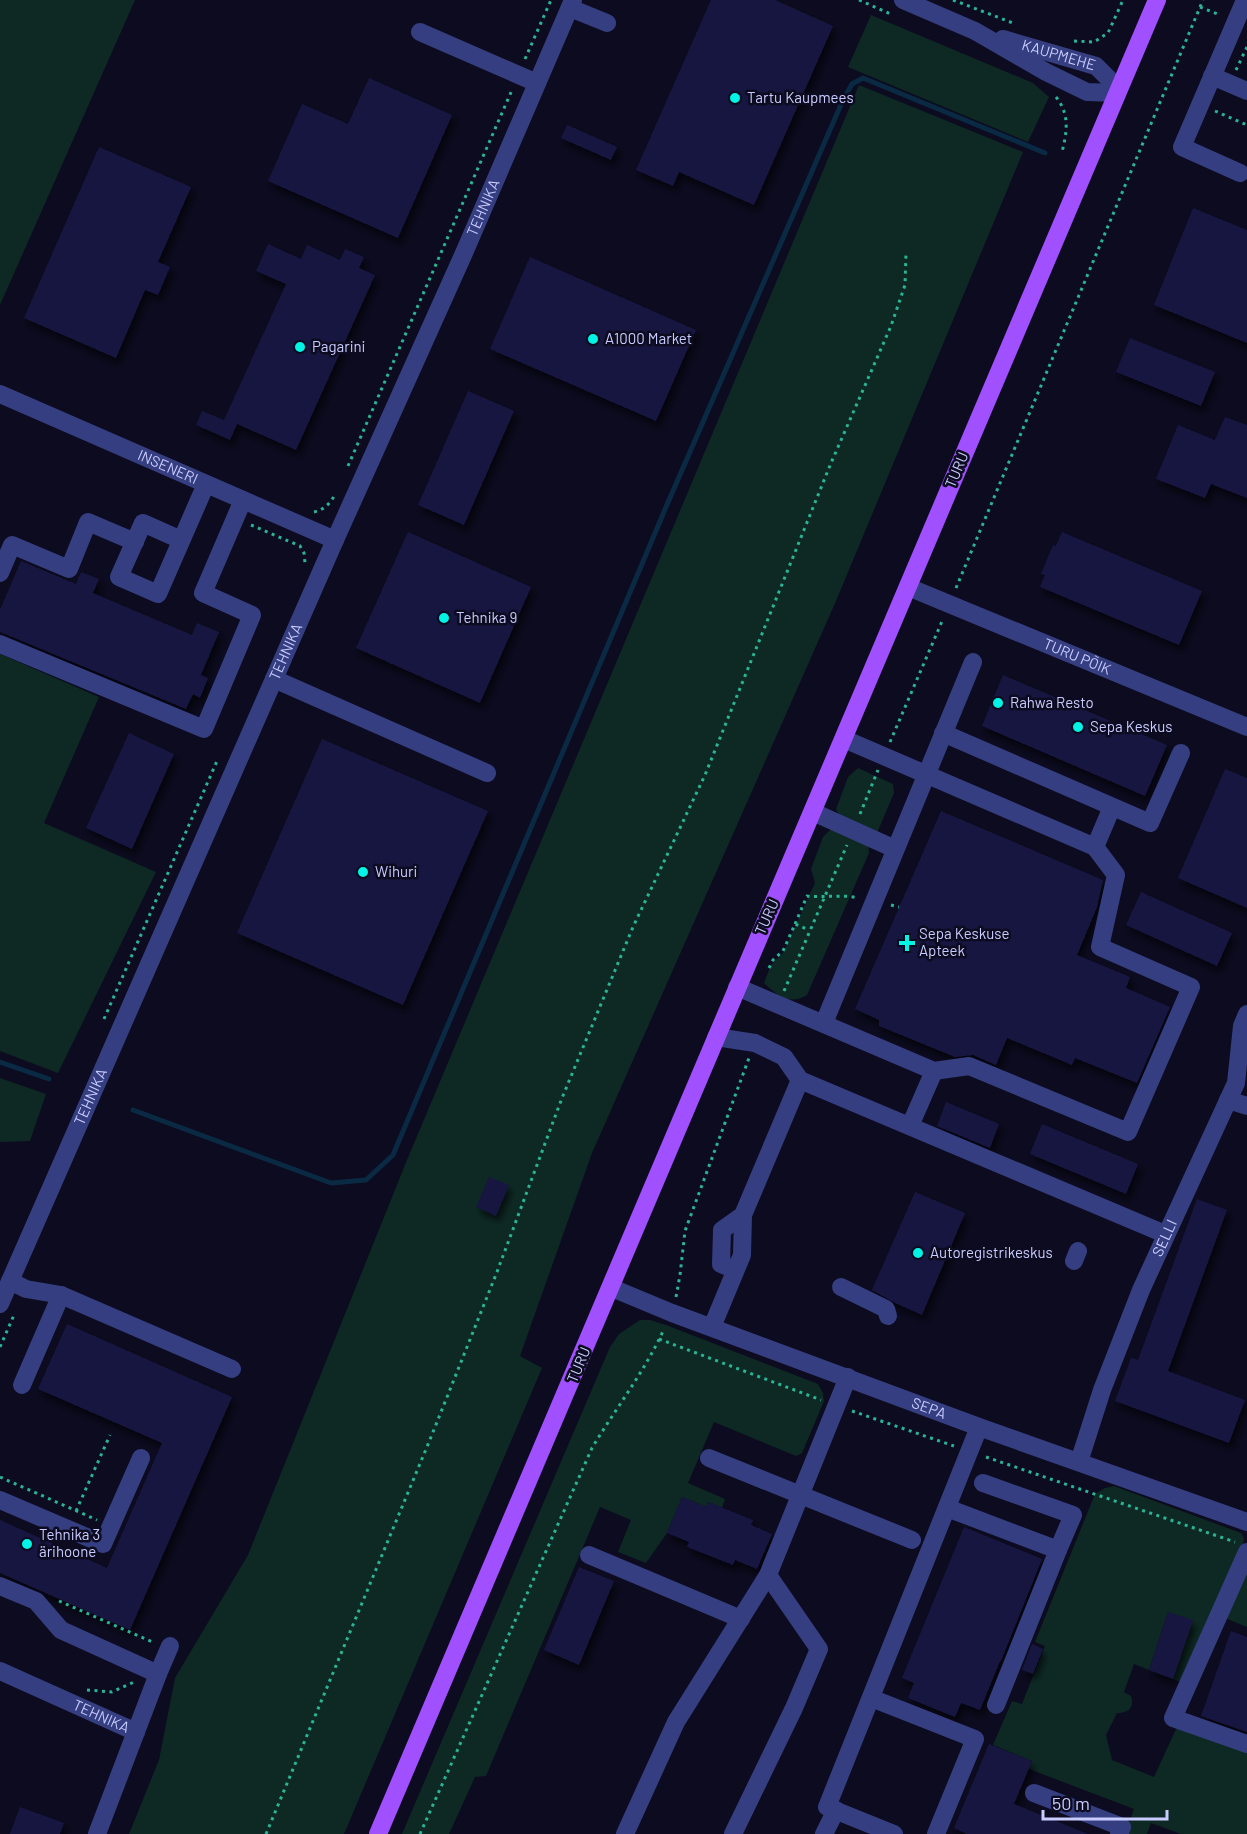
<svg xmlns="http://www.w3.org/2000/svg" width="1247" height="1834" font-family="Barlow,sans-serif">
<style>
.green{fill:#0e2924}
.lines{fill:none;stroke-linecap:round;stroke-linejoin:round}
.stream{stroke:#0a2a44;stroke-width:5}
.building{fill:#181741;filter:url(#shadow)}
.path{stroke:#29b495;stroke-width:3;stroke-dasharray:3 4.5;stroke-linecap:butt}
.minor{stroke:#353e80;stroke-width:18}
.major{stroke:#a150ff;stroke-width:18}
.poi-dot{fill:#00f4e5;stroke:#0c0b1f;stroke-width:2}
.labels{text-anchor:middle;stroke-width:5;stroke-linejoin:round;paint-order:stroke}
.street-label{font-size:15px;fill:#c9ccff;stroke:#0c0b1f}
.poi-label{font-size:15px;fill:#c9ccff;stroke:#0c0b1f;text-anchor:start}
</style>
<defs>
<filter id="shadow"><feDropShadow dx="3.5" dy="6" stdDeviation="3" flood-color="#0009"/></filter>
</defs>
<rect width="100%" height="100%" fill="#0c0b1f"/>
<path class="green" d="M 0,0 L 135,0 L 0,305 Z
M 871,15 L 1033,83 L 1049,97 L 1028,142 L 848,67 Z
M 859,85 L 1023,152 L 836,601 L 592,1153 L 520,1356 L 542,1368 L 344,1834 L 129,1834 L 159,1760 L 175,1678 L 248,1555 L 407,1160 Z
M 0,654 L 99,697 L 44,823 L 156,872 L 58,1073 L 0,1051 Z
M 858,768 L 893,784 L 894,793 L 877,833 L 840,817 L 836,809 L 848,777 Z
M 833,827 L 868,843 L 869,853 L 807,995 C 789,1006 777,995 764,983 L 771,965 L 783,953 L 815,883 L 811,869 L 823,837 Z
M 0,1078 L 46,1094 L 30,1141 L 0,1142 Z
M 640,1320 L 650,1320 L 666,1325 L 818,1384 L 823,1393 L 824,1401 L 802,1453 L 796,1456 L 714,1422 L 688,1483 L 725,1499 L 722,1508 L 708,1502 L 706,1507 L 682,1497 L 667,1533 L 646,1563 L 618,1552 L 631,1520 L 600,1507 L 486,1776 L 475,1777 L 449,1834 L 402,1834 L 610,1347 L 619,1334 Z
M 1114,1486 L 1241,1533 L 1244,1538 L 1243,1544 L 1181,1682 L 1173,1679 L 1168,1612 L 1149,1670 L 1134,1664 L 1124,1692 L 1131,1696 C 1135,1708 1128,1713 1117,1713 L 1106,1735 L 1112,1760 L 1154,1777 L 1177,1727 L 1247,1751 L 1247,1834 L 1181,1834 L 1151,1823 L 1147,1834 L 1125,1834 L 1134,1809 L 1029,1769 L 1032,1761 L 993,1745 L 1012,1701 L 1022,1704 L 1045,1646 L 1035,1642 L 1095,1494 L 1105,1488 Z
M 1247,1568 L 1247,1627 L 1225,1618 Z"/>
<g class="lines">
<path class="stream" d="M 0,1062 L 49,1079
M 133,1110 L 331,1183 L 366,1180 L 393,1155 L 666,507 L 843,100 L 852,84 L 863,78 L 1045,153"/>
</g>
<path class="building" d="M 711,0 L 775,0 L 833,26 L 754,205 L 679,172 L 673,186 L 636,170 Z
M 369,78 L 452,115 L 398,238 L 268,181 L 302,104 L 348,124 Z
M 567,125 L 617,147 L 611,160 L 561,138 Z
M 99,147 L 191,187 L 158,262 L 170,267 L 158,295 L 145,290 L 116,358 L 24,318 Z
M 1193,208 L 1247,230 L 1247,343 L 1154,305 Z
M 268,244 L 301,259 L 307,245 L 340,260 L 345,249 L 364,257 L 359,268 L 375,275 L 296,450 L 237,424 L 230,440 L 196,425 L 202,411 L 224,420 L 286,284 L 256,271 Z
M 530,257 L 696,330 L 656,421 L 490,349 Z
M 1130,338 L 1215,372 L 1201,406 L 1116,372 Z
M 468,391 L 514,411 L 464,525 L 418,505 Z
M 1225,417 L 1247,425 L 1247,498 L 1211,484 L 1205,498 L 1156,479 L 1178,425 L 1215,440 Z
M 408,532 L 531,587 L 480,703 L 356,648 Z
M 1062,532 L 1202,591 L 1179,645 L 1040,587 L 1045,575 L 1041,574 L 1053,545 L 1056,546 Z
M 21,561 L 76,584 L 81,572 L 99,579 L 93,593 L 192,635 L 197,623 L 219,632 L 201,675 L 208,678 L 200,698 L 193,694 L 186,709 L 0,632 L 0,610 Z
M 1003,675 L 1167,745 L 1145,796 L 982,726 Z
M 129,733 L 174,754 L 132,849 L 86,828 Z
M 322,739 L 488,811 L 403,1005 L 237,933 Z
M 1225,769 L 1247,778 L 1247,908 L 1178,878 Z
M 941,811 L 1103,880 L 1097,907 L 1077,955 L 1130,977 L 1126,988 L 1170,1007 L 1137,1083 L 1075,1058 L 1072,1065 L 1007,1038 L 996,1065 L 973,1055 L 955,1057 L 879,1026 L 879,1020 L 855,1009 Z
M 1141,892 L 1232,933 L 1217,966 L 1126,925 Z
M 946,1102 L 999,1124 L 990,1148 L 937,1126 Z
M 1042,1124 L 1138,1164 L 1126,1194 L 1030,1154 Z
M 489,1177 L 509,1185 L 496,1216 L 476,1207 Z
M 915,1192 L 965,1213 L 922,1315 L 895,1303 L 872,1290 Z
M 1197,1199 L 1227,1210 L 1168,1371 L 1245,1400 L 1229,1443 L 1115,1401 L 1131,1358 L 1138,1360 Z
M 67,1324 L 232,1397 L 130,1630 L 0,1573 L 0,1520 L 107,1568 L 162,1443 L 38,1389 Z
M 682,1497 L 706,1507 L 708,1502 L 753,1520 L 751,1525 L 772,1534 L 757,1569 L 735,1560 L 733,1565 L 687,1547 L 689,1542 L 667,1533 Z
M 964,1527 L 1042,1559 L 1001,1661 L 1000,1661 L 980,1710 L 961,1703 L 955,1717 L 908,1698 L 914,1683 L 902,1678 Z
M 579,1567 L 614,1581 L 579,1665 L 544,1650 Z
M 1168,1612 L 1193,1620 L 1173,1679 L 1149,1670 Z
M 1231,1631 L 1247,1637 L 1247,1732 L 1201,1716 Z
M 1032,1644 L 1043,1649 L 1033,1674 L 1022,1670 Z
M 989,1744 L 1032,1761 L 1014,1804 L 1088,1834 L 967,1834 L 954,1828 Z
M 20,1807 L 64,1823 L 60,1834 L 10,1834 Z"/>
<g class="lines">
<path class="path" d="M 859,0 L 893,15
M 953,0 L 1013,23
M 1200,7 L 1220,15
M 1074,41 L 1094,42 L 1108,33 L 1123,0
M 525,59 L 551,0
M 1236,70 L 1247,47
M 1056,97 C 1070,114 1067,132 1062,152
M 1215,111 L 1247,125
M 348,466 L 512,90
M 314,512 C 323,510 330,504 334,496
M 251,525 L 300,546 L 304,553 L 305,563
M 956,588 L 1203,0
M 890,742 L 943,619
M 860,814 L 878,770
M 891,905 L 899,907
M 795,924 L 807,896 C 824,898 842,894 858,898
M 769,968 L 773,960 L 783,951 L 795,924 L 809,930
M 784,991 L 847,845
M 104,1019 L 217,761
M 676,1297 L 680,1275 L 685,1231 L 749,1058
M 659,1339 L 821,1400
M 0,1347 L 14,1315
M 852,1411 L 954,1446
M 986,1457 L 1235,1542
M 0,1477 L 97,1520
M 76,1511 L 110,1435
M 59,1601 L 155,1643
M 87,1690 L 112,1692 L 134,1682
M 266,1834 L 429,1442 L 497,1272 L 562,1098 L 633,927 L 705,775 L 831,463 L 891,326 L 905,285 L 906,253
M 420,1834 L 592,1448 C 616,1408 645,1371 664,1329"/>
<g class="minor">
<path d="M 903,0 L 975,31 L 1046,72 L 1087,92 L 1117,93"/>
<path d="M 570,8 L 607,23"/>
<path d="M 420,32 L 537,83"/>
<path id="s1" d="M 1003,39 L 1096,66 L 1108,78 L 1117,93"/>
<path d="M 1212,76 L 1247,91"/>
<path d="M 1240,173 L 1182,147 L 1245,0"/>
<path id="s2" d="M 0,394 L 335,540"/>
<path d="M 181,540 L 143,523 L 119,577 L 158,594 L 206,484"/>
<path d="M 0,573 L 12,545 L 69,569 L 88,522 L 135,542"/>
<path id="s3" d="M 908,587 L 1247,727"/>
<path d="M 0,644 L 204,729 L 252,615 L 203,593 L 243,500"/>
<path d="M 274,679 L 487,773"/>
<path d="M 943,733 L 1150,823 L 1181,753"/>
<path d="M 813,812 L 895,849"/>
<path d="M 1095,847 L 1112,807"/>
<path d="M 737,987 L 934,1071 L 969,1066 L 1128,1132 L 1191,987 L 1100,947 L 1116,875 L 1095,847 L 844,739"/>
<path d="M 824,1023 L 973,662"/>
<path d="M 716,1037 L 755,1043 L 784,1057 L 800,1080 L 1165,1234"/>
<path d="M 1228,1100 L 1247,1106"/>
<path d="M 910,1126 L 934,1071"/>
<path d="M 1074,1261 L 1078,1251"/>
<path d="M 735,1270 L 721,1264 L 722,1230 L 743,1215 L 800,1080"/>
<path d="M 10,1281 L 26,1289 L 61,1295 L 232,1369"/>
<path d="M 841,1287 L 886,1309 L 888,1316"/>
<path id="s4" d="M 612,1288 L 672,1313 L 979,1427 L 1247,1522"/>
<path id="s5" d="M 0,1304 L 335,540 L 464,253 L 573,0"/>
<path d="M 712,1327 L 742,1255 L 743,1215"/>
<path d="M 22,1385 L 61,1295"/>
<path d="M 709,1458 L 912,1540"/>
<path id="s6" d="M 1079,1462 L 1102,1390 L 1141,1290 L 1236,1083 L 1242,1026 L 1247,1014"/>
<path d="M 983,1483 L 1073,1515 L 1058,1550"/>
<path d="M 0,1500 L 103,1544 L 141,1458"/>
<path d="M 947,1508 L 1058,1550 L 996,1705"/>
<path d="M 1247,1552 L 1173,1718 L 1247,1744"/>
<path d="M 589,1555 L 741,1619"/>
<path d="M 0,1586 L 36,1601 L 61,1630 L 158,1674 L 97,1834"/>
<path id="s7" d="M 0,1671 L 136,1732"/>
<path d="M 158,1674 L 170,1646"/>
<path d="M 871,1698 L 975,1739 L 936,1834"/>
<path d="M 1034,1793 L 1122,1827 L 1119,1834"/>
<path d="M 625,1834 L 676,1722 L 768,1575 L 848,1377"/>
<path d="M 733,1834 L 794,1708 L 819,1649 L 768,1575"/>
<path d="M 824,1834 L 836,1810"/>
<path d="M 894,1834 L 827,1807 L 979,1427"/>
</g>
<path class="major" d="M 378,1834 C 640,1223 895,610 1157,0"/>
</g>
<g class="poi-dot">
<circle cx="735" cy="98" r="6"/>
<circle cx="593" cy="339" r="6"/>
<circle cx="300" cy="347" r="6"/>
<circle cx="444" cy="618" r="6"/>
<circle cx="998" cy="703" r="6"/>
<circle cx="1078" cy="727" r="6"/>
<circle cx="363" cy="872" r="6"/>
<path d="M904 934h6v6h6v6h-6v6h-6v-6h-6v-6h6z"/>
<circle cx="918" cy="1253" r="6"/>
<circle cx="27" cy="1544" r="6"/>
</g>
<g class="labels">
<g class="street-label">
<text dy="5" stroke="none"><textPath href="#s1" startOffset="58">KAUPMEHE</textPath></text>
<text dy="5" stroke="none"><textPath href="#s5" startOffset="1198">TEHNIKA</textPath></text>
<text dy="5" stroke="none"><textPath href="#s2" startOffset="183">INSENERI</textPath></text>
<text transform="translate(957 470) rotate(-67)" y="5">TURU</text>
<text dy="5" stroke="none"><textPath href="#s5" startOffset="712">TEHNIKA</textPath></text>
<text dy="5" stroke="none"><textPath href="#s3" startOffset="183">TURU PÕIK</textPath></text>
<text transform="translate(767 917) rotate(-66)" y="5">TURU</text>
<text dy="5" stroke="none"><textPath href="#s5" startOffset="226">TEHNIKA</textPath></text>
<text dy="5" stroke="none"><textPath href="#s6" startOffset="240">SELLI</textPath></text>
<text transform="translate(579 1365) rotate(-67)" y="5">TURU</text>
<text dy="5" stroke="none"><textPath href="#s4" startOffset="339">SEPA</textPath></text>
<text dy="5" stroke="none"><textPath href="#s7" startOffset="111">TEHNIKA</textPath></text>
</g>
<g class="poi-label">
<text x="747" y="103">Tartu Kaupmees</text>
<text x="605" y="344">A1000 Market</text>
<text x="312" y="352">Pagarini</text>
<text x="456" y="623">Tehnika 9</text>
<text x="1010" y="708">Rahwa Resto</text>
<text x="1090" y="732">Sepa Keskus</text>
<text x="375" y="877">Wihuri</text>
<text x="919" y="939">Sepa Keskuse<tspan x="919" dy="17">Apteek</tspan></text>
<text x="930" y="1258">Autoregistrikeskus</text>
<text x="39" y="1540">Tehnika 3<tspan x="39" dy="17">ärihoone</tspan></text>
</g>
</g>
<path d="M1043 1810v9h124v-9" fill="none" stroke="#c9ccff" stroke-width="3"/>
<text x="1052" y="1810" font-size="18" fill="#c9ccff" stroke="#0c0b1f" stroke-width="4.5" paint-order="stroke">50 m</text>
</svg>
